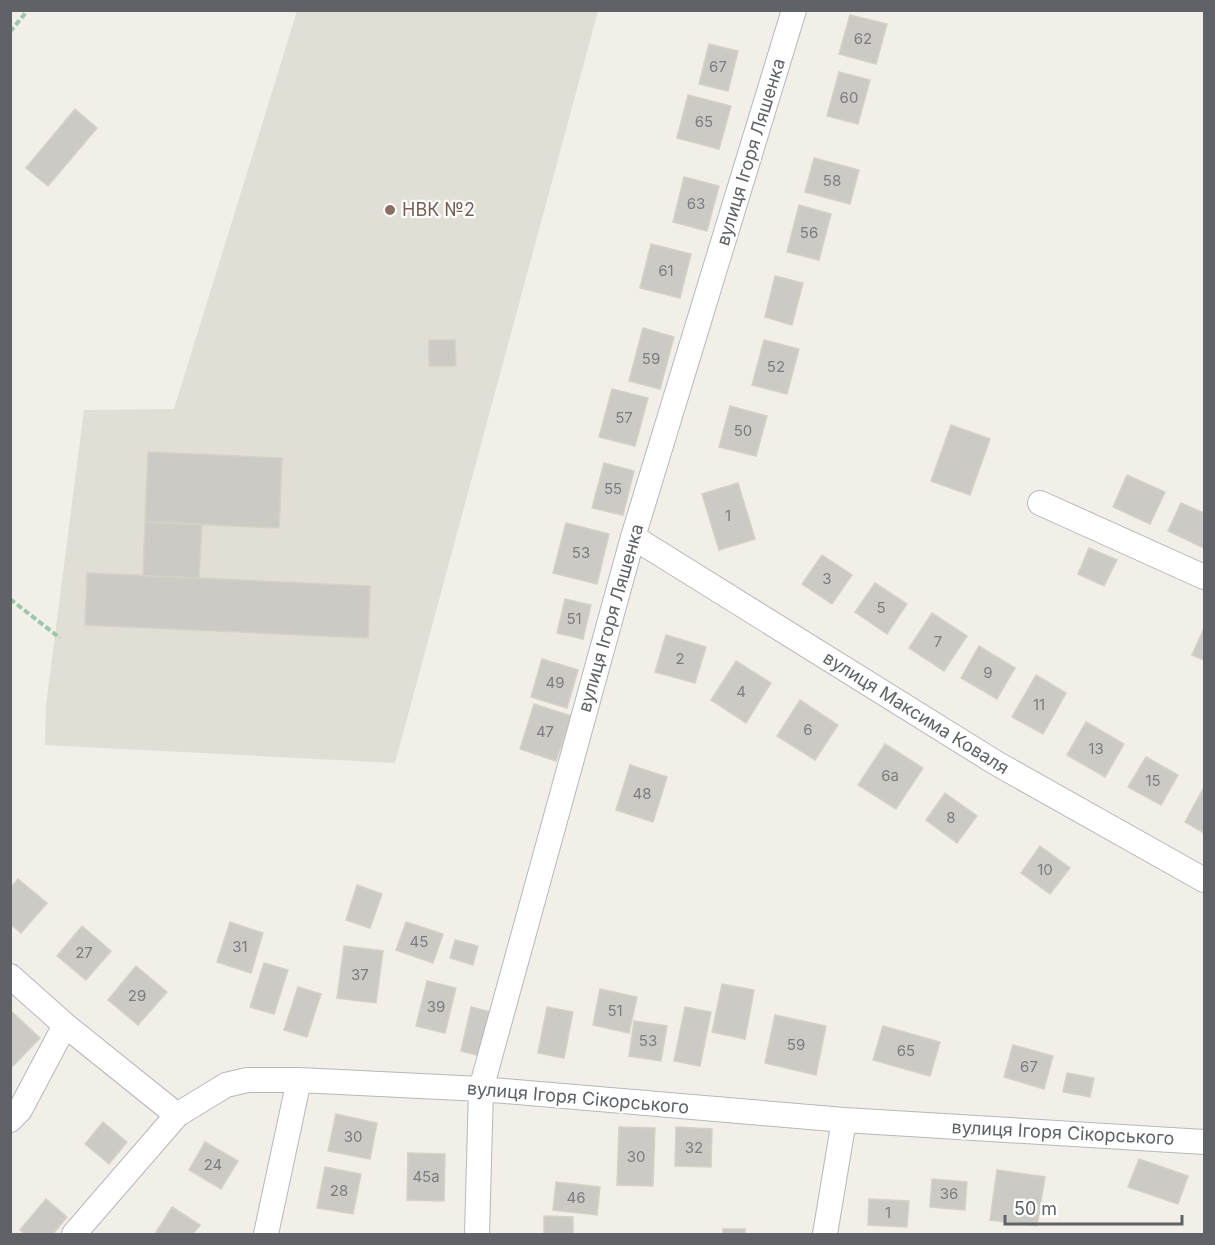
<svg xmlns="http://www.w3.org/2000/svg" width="1215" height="1245" font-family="Inter,sans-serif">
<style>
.education{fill:#e1ded6}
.building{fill:#cccac5;stroke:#d6d1c6;stroke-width:1.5}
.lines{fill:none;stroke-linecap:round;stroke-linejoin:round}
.minor-casing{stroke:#b5b8bc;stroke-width:26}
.path{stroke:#9cc7a9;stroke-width:4;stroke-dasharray:6 3;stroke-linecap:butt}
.minor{stroke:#fff;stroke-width:24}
.education-dot{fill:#8d6e63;stroke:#fff;stroke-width:2}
.labels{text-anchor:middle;stroke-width:4.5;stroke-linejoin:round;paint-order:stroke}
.number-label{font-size:15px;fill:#7a7d7f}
.street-label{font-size:18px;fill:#5f6368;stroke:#fff}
.education-label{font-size:18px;fill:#785e54;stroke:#fff;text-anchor:start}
</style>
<rect width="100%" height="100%" fill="#f1efe8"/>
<path class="education" d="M 297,11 L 598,11 L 395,763 L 45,745 L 46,705 L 84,410 L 174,409 Z"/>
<path class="building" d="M 850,15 L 887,24 L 876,64 L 839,54 Z
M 709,44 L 738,51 L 728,91 L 699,84 Z
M 839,72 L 870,80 L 858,124 L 827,116 Z
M 688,95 L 731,106 L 719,149 L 677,138 Z
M 75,109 L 97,128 L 48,186 L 26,168 Z
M 814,158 L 859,170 L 850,204 L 805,192 Z
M 684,177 L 719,186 L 707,231 L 673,222 Z
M 799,205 L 831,214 L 819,260 L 787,252 Z
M 651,244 L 691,254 L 680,298 L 640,288 Z
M 775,276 L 803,283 L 792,325 L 765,317 Z
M 643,328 L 674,337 L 660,389 L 629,381 Z
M 429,340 L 455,340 L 456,366 L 429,366 Z
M 764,340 L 799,349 L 787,394 L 752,385 Z
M 612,389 L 648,398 L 635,446 L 599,437 Z
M 730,406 L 767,416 L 756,456 L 719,447 Z
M 951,425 L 990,439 L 970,495 L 931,481 Z
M 148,452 L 282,458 L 279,528 L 145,522 Z
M 604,463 L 634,471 L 623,515 L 592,508 Z
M 1127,475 L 1165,492 L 1150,524 L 1113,507 Z
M 738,483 L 755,539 L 719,550 L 702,494 Z
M 1181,503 L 1204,513 L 1204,548 L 1168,531 Z
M 145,522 L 202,524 L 199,578 L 143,576 Z
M 566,523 L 609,534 L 597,584 L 553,573 Z
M 1089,548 L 1117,560 L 1104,586 L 1078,574 Z
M 822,555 L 852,575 L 832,604 L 802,584 Z
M 87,573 L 370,586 L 368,638 L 85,625 Z
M 875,583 L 907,604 L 887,634 L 855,612 Z
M 565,599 L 591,605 L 583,639 L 557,633 Z
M 932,613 L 967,636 L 944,671 L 909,648 Z
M 1204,628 L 1204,660 L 1192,655 Z
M 666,635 L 706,647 L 695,683 L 655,672 Z
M 979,646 L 1015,668 L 997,699 L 961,678 Z
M 542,659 L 578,670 L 567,708 L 531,697 Z
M 736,661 L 771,683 L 746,723 L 711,700 Z
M 1036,675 L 1066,693 L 1043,734 L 1012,717 Z
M 800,700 L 838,725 L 815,760 L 777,736 Z
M 534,704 L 571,716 L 556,761 L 520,749 Z
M 1086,722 L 1124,744 L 1105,777 L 1067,755 Z
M 885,744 L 923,768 L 896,809 L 858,785 Z
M 1146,757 L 1178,775 L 1161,805 L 1128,787 Z
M 630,765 L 667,777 L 653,822 L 616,810 Z
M 1204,787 L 1204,833 L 1185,822 Z
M 945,793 L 977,816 L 957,843 L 926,820 Z
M 1040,846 L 1070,868 L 1050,894 L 1021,873 Z
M 18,879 L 47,903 L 21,933 L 10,924 L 10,888 Z
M 357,885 L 382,894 L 370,928 L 346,920 Z
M 230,922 L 263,933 L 251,973 L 217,962 Z
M 406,922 L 443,934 L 433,963 L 396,950 Z
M 82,926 L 111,951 L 86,980 L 57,956 Z
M 455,940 L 478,946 L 473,965 L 450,958 Z
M 344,946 L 383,951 L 376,1003 L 337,998 Z
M 264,963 L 288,970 L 274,1014 L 250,1007 Z
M 136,966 L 167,992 L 138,1025 L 108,1000 Z
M 427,981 L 456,988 L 445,1033 L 416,1026 Z
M 722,984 L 754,990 L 745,1039 L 712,1032 Z
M 298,987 L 321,994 L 307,1037 L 284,1030 Z
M 600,989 L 637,997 L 629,1033 L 593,1025 Z
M 471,1007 L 495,1013 L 484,1057 L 461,1051 Z
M 547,1007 L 573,1012 L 564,1058 L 538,1053 Z
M 685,1007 L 711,1012 L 700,1066 L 674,1061 Z
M 10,1010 L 40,1038 L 10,1069 Z
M 775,1015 L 826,1026 L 816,1075 L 765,1063 Z
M 634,1021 L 667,1026 L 661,1061 L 629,1056 Z
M 883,1026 L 940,1042 L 930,1076 L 873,1060 Z
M 1013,1045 L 1053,1056 L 1044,1089 L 1004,1077 Z
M 1067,1073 L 1094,1078 L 1090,1097 L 1063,1092 Z
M 336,1114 L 377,1123 L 370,1159 L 328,1151 Z
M 103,1122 L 127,1142 L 109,1164 L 85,1144 Z
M 619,1127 L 655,1128 L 653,1186 L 617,1185 Z
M 676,1127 L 712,1129 L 711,1167 L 675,1166 Z
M 205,1142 L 238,1161 L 221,1189 L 189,1170 Z
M 408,1153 L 445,1154 L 444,1201 L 407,1200 Z
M 1139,1159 L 1188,1176 L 1178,1204 L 1128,1187 Z
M 325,1167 L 361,1174 L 353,1214 L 317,1208 Z
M 997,1170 L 1045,1177 L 1037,1226 L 990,1220 Z
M 932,1179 L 967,1182 L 965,1210 L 930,1207 Z
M 556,1182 L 600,1187 L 597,1215 L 553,1210 Z
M 46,1199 L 67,1217 L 53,1234 L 25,1234 L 20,1230 Z
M 869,1199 L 909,1201 L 907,1227 L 868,1225 Z
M 172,1207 L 200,1225 L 193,1234 L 155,1234 Z
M 544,1216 L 573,1217 L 573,1234 L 544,1234 Z
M 723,1229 L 745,1229 L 745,1234 L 723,1234 Z"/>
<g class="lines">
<defs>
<path id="minor" d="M 1040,503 L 1204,577
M 633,537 L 996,763 L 1204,880
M 10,976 L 65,1025 L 177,1115 L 226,1085 L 247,1080 L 299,1080 L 481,1089 L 844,1120 L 1204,1142
M 10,1120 L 20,1110 L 65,1025
M 74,1234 L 177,1115
M 266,1234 L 299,1080
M 477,1234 L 481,1089 L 633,537 L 794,10
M 825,1234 L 844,1120"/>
</defs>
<use href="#minor" class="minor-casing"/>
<path class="path" d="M 10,32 L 28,10
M 10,599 L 60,638"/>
<use href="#minor" class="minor"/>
</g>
<circle class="education-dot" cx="390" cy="210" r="6"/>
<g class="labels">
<g class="number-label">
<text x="863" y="44">62</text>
<text x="718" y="72">67</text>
<text x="849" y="103">60</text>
<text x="704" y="127">65</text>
<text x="832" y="186">58</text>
<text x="696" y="209">63</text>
<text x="809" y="238">56</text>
<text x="666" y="276">61</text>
<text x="651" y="364">59</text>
<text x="776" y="372">52</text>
<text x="624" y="423">57</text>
<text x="743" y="436">50</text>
<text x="613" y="494">55</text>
<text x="728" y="521">1</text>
<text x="581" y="558">53</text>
<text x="827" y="584">3</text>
<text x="881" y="613">5</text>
<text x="574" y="624">51</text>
<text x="938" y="647">7</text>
<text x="680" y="664">2</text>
<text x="988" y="678">9</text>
<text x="555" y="688">49</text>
<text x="741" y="697">4</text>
<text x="1039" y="710">11</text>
<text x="808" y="735">6</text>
<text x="545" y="737">47</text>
<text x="1096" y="754">13</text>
<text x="890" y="781">6а</text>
<text x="1153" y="786">15</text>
<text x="642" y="799">48</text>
<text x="951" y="823">8</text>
<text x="1045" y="875">10</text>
<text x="419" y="947">45</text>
<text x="240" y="952">31</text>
<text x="84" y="958">27</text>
<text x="360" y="980">37</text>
<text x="137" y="1001">29</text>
<text x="436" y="1012">39</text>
<text x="615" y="1016">51</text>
<text x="648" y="1046">53</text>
<text x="796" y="1050">59</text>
<text x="906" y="1056">65</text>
<text x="1029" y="1072">67</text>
<text x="353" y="1142">30</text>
<text x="694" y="1153">32</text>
<text x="636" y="1162">30</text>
<text x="213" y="1170">24</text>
<text x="426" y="1182">45а</text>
<text x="339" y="1196">28</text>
<text x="949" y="1199">36</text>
<text x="576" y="1203">46</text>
<text x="888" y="1218">1</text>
</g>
<g class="street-label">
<text transform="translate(751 152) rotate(-73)" y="6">вулиця Ігоря Ляшенка</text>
<text transform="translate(611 618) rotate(-74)" y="6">вулиця Ігоря Ляшенка</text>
<text transform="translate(916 713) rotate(32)" y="6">вулиця Максима Коваля</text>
<text transform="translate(578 1098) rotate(5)" y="6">вулиця Ігоря Сікорського</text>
<text transform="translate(1063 1133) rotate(3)" y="6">вулиця Ігоря Сікорського</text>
</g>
<g class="education-label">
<text x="402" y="216">НВК №2</text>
</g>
</g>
<rect width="1215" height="1245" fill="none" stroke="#5f6368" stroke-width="24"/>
<path d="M1005 1215v9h177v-9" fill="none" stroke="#5f6368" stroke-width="3"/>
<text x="1014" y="1215" font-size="18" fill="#5f6368" stroke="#ffffff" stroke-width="4.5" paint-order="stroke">50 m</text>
</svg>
